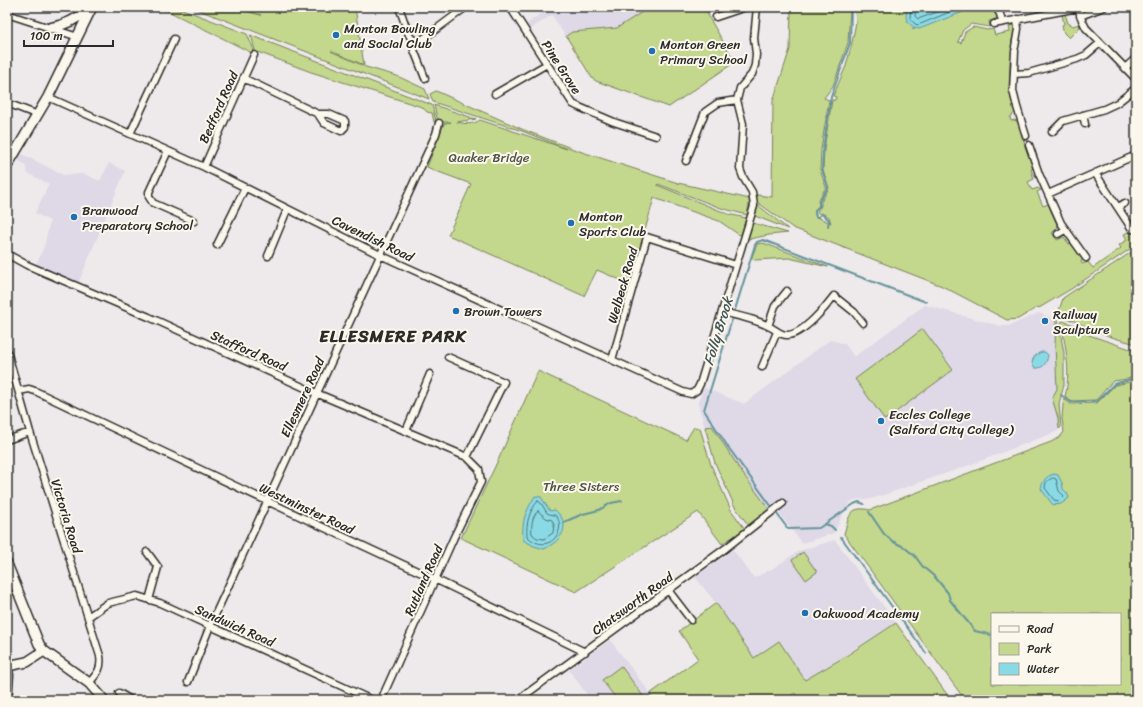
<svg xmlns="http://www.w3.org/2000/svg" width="1143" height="707" font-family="Sriracha,sans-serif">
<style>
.built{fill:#ded8e7}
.green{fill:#c3d78d;stroke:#77815c;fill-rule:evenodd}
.water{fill:#8adae5;stroke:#64949b}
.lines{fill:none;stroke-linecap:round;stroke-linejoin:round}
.shore{stroke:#517175;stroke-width:1}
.stream{stroke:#64949b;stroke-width:2}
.street-casing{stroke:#2b2b2b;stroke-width:9}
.secondary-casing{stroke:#2b2b2b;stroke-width:12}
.street{stroke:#fbf7ec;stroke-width:6}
.secondary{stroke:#fbf7ec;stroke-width:9}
.poi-dot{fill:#1f6fb2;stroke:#fbf7ec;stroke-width:1.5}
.labels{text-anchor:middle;stroke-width:4;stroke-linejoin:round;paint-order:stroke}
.poi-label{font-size:13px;fill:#2b2b2b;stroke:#fbf7ec;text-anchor:start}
.street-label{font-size:13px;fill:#2b2b2b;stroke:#fbf7ec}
.park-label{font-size:13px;fill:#515644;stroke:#fbf7ec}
.water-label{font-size:14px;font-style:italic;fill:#43575a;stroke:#fbf7ec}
.district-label{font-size:17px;font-weight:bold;letter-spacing:1px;fill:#2b2b2b;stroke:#fbf7ec}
</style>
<rect width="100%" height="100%" fill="#eee9ea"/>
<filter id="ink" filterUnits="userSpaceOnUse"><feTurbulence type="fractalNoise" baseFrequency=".025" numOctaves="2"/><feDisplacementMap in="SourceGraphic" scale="8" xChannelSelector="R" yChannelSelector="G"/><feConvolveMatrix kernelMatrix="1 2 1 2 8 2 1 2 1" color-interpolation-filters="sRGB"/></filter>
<g filter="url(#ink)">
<path class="built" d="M 549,7 L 705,7 L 710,19 L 735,62 L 669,107 L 596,81 L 592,78 L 552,15 L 530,29 L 527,24 Z
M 16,151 L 63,175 L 84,174 L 100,181 L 109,163 L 125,171 L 77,286 L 36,265 L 44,247 L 50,221 L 35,213 L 49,184 L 27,173 L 26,165 L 13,157 Z
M 925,305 L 1000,326 L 1009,326 L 1039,313 L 1056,320 L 1055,345 L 1058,417 L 1060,425 L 1058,431 L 964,467 L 889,493 L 874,498 L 866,500 L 859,499 L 852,501 L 845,509 L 834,533 L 802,543 L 776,509 L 769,509 L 749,526 L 735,507 L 715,463 L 698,403 L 704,388 L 744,404 L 830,340 L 845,344 L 854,357 Z
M 835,540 L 896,623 L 792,689 L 800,700 L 591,700 L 569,670 L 610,640 L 650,693 L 698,659 L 679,631 L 716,603 L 695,577 L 733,550 L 754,578 L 772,569 L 799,551 Z"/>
<path class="green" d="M 168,7 L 177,7 L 247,34 L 253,48 L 252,53 L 168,11 Z
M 191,7 L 229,7 L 261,15 L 251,12 L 251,7 L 355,7 L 364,65 L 331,51 L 366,67 L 397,76 L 425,89 L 429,99 Z
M 650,7 L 705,7 L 710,19 L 735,62 L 669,107 L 596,81 L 592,78 L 566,36 L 572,32 L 617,28 Z
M 791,7 L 850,7 L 850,9 L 848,43 L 833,86 L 824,98 L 829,100 L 821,149 L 820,170 L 826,187 L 818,201 L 819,205 L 815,210 L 815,216 L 831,223 L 829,217 L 821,213 L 819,214 L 817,211 L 821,206 L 821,202 L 829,188 L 823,170 L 824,149 L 832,100 L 835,100 L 836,97 L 833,96 L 846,66 L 852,43 L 856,22 L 855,12 L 857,7 L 992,7 L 996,12 L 997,17 L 994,20 L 989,21 L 990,27 L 971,24 L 963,30 L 958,42 L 961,43 L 965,32 L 973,27 L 987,30 L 993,29 L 995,35 L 1010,32 L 1009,26 L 1015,25 L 1015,32 L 1012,40 L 1012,60 L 1010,60 L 1009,92 L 1011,92 C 1012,102 1020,112 1010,117 L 1011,121 L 1014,120 L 1019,122 L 1025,145 L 1034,168 L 1031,169 L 1034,179 L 1028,182 L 1032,190 L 1038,188 L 1041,190 L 1037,192 L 1043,206 L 1048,204 L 1058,227 L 1052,233 L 1057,240 L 1064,237 L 1069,244 L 1072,242 L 1083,259 L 1081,261 L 1082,264 L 1088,262 L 1093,268 L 1121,248 L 1119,245 L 1127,240 L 1124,234 L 1128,232 L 1131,233 L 1134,231 L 1136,233 L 1136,245 L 1071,289 L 1039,308 L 1038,307 L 1018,319 L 1007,320 L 942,286 L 793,228 L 757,202 L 757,195 L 772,197 L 773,101 L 790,49 Z
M 1065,14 L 1068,23 L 1073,26 L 1079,24 L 1080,27 L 1069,38 L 1064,33 L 1062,25 L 1064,24 L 1062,15 Z
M 250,35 L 432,105 L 436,121 L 434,122 L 432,113 L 427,112 L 422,107 L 311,72 L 255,51 L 252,38 Z
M 436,91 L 524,130 L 576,150 L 678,183 L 750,199 L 747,215 L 721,208 L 658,184 L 657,185 L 728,214 L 746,218 L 741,235 L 738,234 L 719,221 L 654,198 L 630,284 L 597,270 L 584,296 L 448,235 L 471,184 L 436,171 L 427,167 L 443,126 L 445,123 L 451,122 L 438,122 L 434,105 L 476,119 L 457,122 C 465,124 473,125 480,120 L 567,149 L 522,131 L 433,102 L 430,94 Z
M 757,206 L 759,206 L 788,229 L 755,216 Z
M 753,223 L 788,233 L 769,235 L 749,239 L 748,238 Z
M 763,243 L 828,267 L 789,258 L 755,260 L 751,259 L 757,244 Z
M 1136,249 L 1136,344 C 1121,340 1102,335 1089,328 C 1079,323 1070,319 1060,316 L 1059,311 L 1063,298 Z
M 1056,320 L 1058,320 L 1064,353 L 1064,385 L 1059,404 L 1061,427 L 1059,429 L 1058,418 L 1052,398 L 1057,389 L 1055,345 Z
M 1063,321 L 1077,326 L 1089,335 L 1136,351 L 1136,374 L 1128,379 L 1113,381 L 1096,400 L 1071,401 L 1065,396 C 1069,382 1068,365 1066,351 C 1065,341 1062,332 1061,322 Z
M 923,329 L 953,370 L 885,420 L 855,379 Z
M 538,371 L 686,440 L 694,427 L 700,428 L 711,465 L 731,510 L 745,529 L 722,544 L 698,512 L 576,592 L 461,538 L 500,456 Z
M 1136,379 L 1136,700 L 965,700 L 844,534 C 849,517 849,505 870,510 L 1051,442 L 1059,438 L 1064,432 L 1062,419 L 1063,404 L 1064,399 L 1071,404 L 1097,403 L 1115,385 L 1130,382 ZM 992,614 L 1120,614 L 1120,684 L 992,684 Z
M 712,426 L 743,474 L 769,509 L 749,526 L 735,507 L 715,463 L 705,427 Z
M 803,552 L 817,572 L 806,580 L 792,560 Z
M 716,603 L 754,658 L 779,641 L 805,680 L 846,656 L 896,623 L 951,700 L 800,700 L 795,693 L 785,700 L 653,700 L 650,694 L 698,659 L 679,631 Z
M 621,666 L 646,700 L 617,700 L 602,680 Z"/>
<path class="water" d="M 908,7 L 967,7 L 963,12 L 919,29 C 908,26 903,18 908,7 Z
M 1042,352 L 1045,352 L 1048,355 C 1047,362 1044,369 1035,368 L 1032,363 C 1033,357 1036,354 1042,352 Z
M 1054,474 L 1058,475 L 1062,483 L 1063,489 L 1067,493 L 1069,498 L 1061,504 L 1053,505 L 1041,489 C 1043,480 1045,477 1054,474 Z
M 535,496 L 541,497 L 550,511 L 555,510 C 573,526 561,541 544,549 L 534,546 L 523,540 C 522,519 525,513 535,496 Z"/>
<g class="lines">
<path class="shore" d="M 911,7 L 910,18 L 915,24 L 918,25 L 962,7
M 916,7 L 915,16 L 918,19 L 951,7
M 1053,478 L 1056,479 L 1059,491 L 1064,496 L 1059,501 L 1054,500 L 1045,488 L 1046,482 Z
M 538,501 L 541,503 L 547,513 C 550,515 554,514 556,516 C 568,530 548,557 527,536 C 526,523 529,511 538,501 Z
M 538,511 L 546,518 L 552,520 L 554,524 L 553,533 L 544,539 L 537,538 L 532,534 C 531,526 532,516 538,511 Z"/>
<path class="stream" d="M 913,29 L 915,28
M 828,227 L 829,220 L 822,214 L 818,217 L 816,217 L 815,210 L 820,206 L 819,202 L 828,187 L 822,170 L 823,149 L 831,97 L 850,43 L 851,7
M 1061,395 L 1071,402 L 1097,401 L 1114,384 L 1129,380 L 1136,376
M 869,512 L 884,534 L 892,541 L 904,547 L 915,556 L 923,567 L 935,577 L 948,593 L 950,600 L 975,631 L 992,635
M 564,522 L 583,514 L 599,510 L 611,503 L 622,501
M 825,524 L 854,504 L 859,502 L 864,504
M 835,530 L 831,526 L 825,524 L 819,528 L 788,529 L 728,447 L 704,410 L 755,245 L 757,242 L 763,240 L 926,302
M 841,537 L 926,653"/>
<defs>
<path id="street" d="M 399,7 L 409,35 L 412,39 L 414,50 L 425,78
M 510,7 L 573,104 L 579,107 L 614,122 L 656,136
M 996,7 L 1000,14 L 1002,22
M 1078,7 L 1082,20 L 1086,28 L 1136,79
M 7,14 L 78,37
M 1080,16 L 1104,7
M 716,17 L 746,7
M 994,24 L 1078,8
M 412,39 L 418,41 L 423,39 L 466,7
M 1015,47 L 1018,29 L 1017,19
M 1015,51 L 1013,91 L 1017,107 L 1026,136
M 1125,68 L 1136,58
M 1014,74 L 1029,73 L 1077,59 L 1086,55 L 1100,43
M 243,78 L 318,114 L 329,114 L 345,121 L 345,127 L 341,131 L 324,123 L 318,114
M 495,94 L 547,64
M 48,97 L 204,167 L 380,255 L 683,392 L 691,394 L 697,390 L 700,384 L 754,206 L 752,192 L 743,177 L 740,169 L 743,124 L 737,100 L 740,88 L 752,74 L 755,65 L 756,54 L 754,38 L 757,7
M 7,103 L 38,115
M 1083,115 L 1085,124
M 1052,132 L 1063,121 L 1104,109 L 1117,103 L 1136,88
M 130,134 L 174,39
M 1029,145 L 1039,174 L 1061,223 L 1086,258
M 168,151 L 149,192 L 149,197 L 153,203 L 194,221
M 686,161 L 705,112 L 718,103 L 737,100
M 204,167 L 254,55
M 1095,173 L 1132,229
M 1048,194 L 1136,155
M 1118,207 L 1125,203
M 1058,234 L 1065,230
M 217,245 L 245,188
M 7,254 L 27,265 L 149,317 L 316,393 L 467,457 L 479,469 L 481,482 L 454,537 L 381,700
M 268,256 L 287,210
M 722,312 C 738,316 757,319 772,328 C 777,331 782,336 788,335 C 803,334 826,307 834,296 L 854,312 L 863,323
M 768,326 L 775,306 L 787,291
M 7,351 L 30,432 L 100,656 C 102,669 97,674 89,683
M 448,357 L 504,382 L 467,457
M 612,360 L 647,237 L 736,265
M 762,367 L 777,332
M 19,391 L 29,389 L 35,391 L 267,501 L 443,583 L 585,652
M 406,431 L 430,374
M 7,440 L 30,432
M 147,552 L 158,567 L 149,600
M 668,590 L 691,620
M 88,617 L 108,603 L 137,596 L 160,603 L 372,700
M 188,682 L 210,626 L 436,134 L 439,123
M 119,693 L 131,700
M 8,700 L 10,675 L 8,666
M 518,700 L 726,548 L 783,503"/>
<path id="secondary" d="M 50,28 C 65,25 78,19 89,9
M 7,166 L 48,97 L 92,7
M 7,564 L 39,644 L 44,651 L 89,683 L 104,700
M 7,666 L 27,662 L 44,651"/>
</defs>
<use href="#street" class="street-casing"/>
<use href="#secondary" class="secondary-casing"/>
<use href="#street" class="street"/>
<use href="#secondary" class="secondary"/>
</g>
</g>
<g class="poi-dot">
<circle cx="336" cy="35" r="4"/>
<circle cx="652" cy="51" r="4"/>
<circle cx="74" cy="217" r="4"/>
<circle cx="571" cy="223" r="4"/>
<circle cx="456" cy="311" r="4"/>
<circle cx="1045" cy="321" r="4"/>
<circle cx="881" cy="421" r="4"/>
<circle cx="805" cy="613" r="4"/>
</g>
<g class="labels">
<g class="poi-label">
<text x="344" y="33">Monton Bowling<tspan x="344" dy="15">and Social Club</tspan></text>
<text x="660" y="49">Monton Green<tspan x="660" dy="15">Primary School</tspan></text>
<text x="82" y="215">Branwood<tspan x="82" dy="15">Preparatory School</tspan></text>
<text x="579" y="221">Monton<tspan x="579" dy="15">Sports Club</tspan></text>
<text x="464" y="316">Brown Towers</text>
<text x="1053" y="319">Railway<tspan x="1053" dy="15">Sculpture</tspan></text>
<text x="889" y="419">Eccles College<tspan x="889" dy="15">(Salford City College)</tspan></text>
<text x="813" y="618">Oakwood Academy</text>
</g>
<g class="street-label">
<text transform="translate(562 67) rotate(57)" y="5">Pine Grove</text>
<text transform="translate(218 107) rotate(-66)" y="5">Bedford Road</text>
<text transform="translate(373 238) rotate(26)" y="5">Cavendish Road</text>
<text transform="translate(622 285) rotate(-74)" y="5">Welbeck Road</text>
<text transform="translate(249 350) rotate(24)" y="5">Stafford Road</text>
<text transform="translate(302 397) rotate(-65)" y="5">Ellesmere Road</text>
<text transform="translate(307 508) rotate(25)" y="5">Westminster Road</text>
<text transform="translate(67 516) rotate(73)" y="5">Victoria Road</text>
<text transform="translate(423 580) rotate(-66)" y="5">Rutland Road</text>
<text transform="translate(632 603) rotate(-36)" y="5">Chatsworth Road</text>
<text transform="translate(235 625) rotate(24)" y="5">Sandwich Road</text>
</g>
<g class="park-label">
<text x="489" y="162">Quaker Bridge</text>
<text x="581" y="491">Three Sisters</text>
</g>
<g class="water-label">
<text transform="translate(718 331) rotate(-73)" y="5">Folly Brook</text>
</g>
<g class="district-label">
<text x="393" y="342">ELLESMERE PARK</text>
</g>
</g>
<rect width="1143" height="707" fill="none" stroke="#fbf7ec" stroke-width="24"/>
<rect x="12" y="12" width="1119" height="683" fill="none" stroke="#2b2b2b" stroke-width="1.5" filter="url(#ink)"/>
<rect x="991" y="613" width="130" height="72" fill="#fbf7ec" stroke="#a8a59f"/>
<rect x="999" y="626" width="20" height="6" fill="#fbf7ec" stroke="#a8a59f"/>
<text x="1027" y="633" font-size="12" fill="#2b2b2b">Road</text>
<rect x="999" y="643" width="20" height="12" fill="#c3d78d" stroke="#a8a59f"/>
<text x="1027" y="653" font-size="12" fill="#2b2b2b">Park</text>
<rect x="999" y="663" width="20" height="12" fill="#8adae5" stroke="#a8a59f"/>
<text x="1027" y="673" font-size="12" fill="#2b2b2b">Water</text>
<path d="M24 40v6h89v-6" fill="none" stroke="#2b2b2b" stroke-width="2"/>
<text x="30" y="40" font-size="12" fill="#2b2b2b" stroke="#fbf7ec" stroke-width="3" paint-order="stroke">100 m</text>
</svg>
